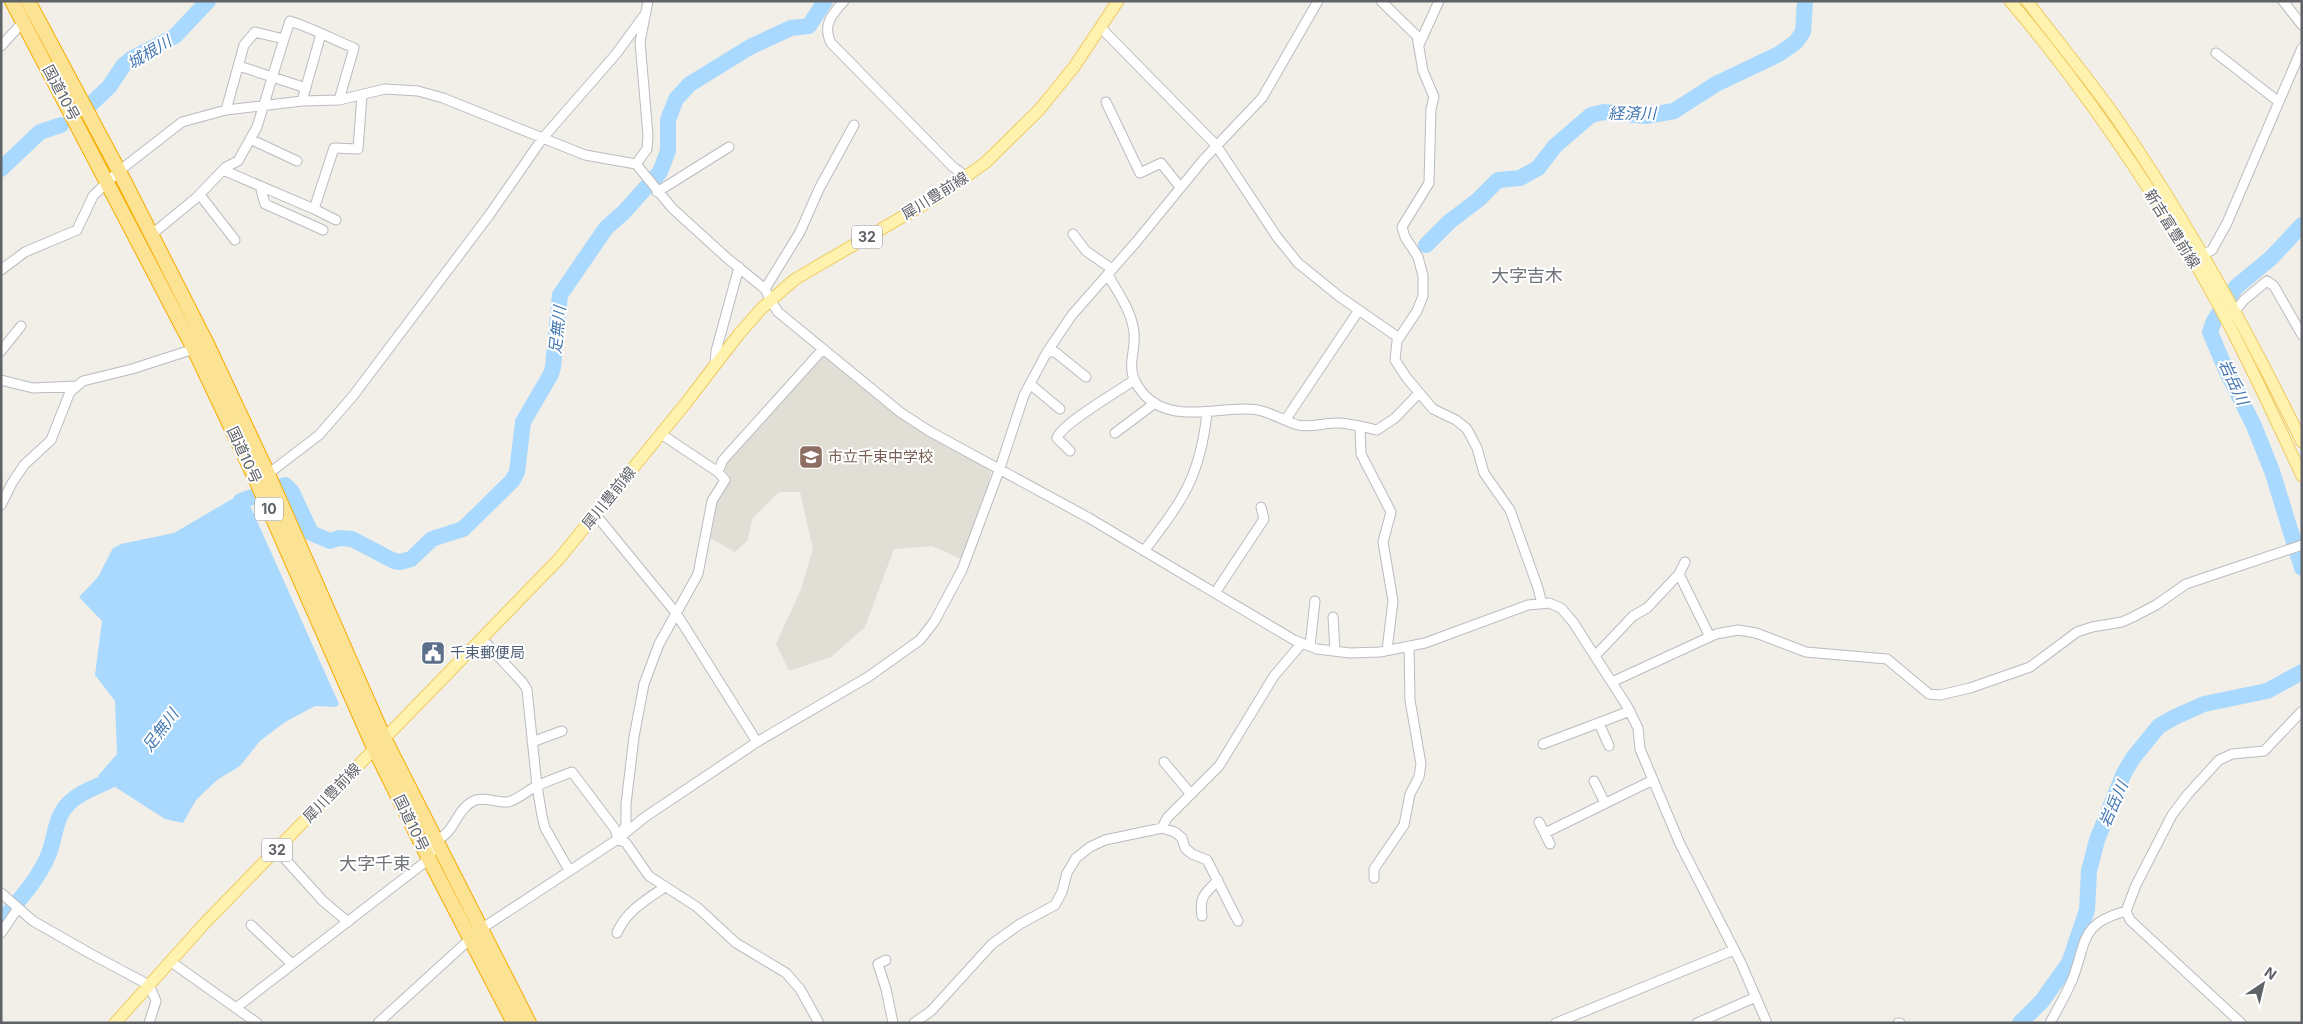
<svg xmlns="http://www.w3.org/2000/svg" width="2303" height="1024" font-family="Inter,'Noto Sans JP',sans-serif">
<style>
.education{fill:#e1ded5}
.water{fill:#a9d9fe}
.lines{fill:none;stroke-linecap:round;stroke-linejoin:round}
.river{stroke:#a9d9fe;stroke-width:16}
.minor-casing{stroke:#b9bcc0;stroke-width:11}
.major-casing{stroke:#f1ca60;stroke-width:13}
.highway-casing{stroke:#f6ac02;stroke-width:16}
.minor{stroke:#fff;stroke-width:9}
.major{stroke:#fef2ae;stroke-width:11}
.highway{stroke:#fce293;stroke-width:14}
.labels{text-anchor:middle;stroke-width:4;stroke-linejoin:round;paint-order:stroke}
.shield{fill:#fff;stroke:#8f9195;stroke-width:1}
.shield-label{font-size:14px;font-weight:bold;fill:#5f6267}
.street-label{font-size:15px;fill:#5f6267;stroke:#fff}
.education-label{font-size:15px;fill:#785e54;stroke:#fff;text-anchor:start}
.service-label{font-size:15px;fill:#4e5e75;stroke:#fff;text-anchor:start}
.water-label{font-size:16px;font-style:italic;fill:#4478b2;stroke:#fff}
.quarter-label{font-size:18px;fill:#707479;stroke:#fff}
</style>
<rect width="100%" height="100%" fill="#f1efe7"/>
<path class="education" d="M 823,349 L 929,431 L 991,472 L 985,506 L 966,561 L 932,546 L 894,549 L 865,627 L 831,657 L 789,671 L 776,644 L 801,589 L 813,549 L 800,492 L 779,492 L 752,519 L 748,540 L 735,552 L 704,535 L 712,501 L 725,480 L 718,472 L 723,460 Z"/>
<path class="water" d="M 244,492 L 339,704 L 336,707 L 315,706 L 285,722 L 260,741 L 240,766 L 217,780 L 196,800 L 183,823 L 165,819 L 98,776 L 117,754 L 115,701 L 95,675 L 102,621 L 79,597 L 98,577 L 113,548 L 121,544 L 174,533 Z"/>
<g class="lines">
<path class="river" d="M 91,104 L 109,87 L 123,66 L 131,59 L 175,36 L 208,1
M 1,169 L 40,132 L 61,125
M 2302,225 L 2271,258 L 2236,287 L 2214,321 L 2210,332 L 2226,370 L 2254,426 L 2272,471 L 2302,568
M 1426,245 L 1449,222 L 1478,200 L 1498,180 L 1520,178 L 1538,168 L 1555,146 L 1591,115 L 1604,112 L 1646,116 L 1674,111 L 1716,84 L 1779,54 L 1796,42 L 1803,32 L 1805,1
M 282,486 L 285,485 L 292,492 L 311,533 L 330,541 L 339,538 L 352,539 L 394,561 L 400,562 L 411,559 L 432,539 L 463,529 L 512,481 L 517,472 L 523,422 L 551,374 L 553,367 L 560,295 L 606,228 L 624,212 L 660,172 L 668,151 L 668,120 L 676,99 L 690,84 L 750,47 L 791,28 L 809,26 L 825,1
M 238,517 L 241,501 L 252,497
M 1,922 C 17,902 38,880 48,856 C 56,837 54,818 69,803 C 85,787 109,785 126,770
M 2020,1023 L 2042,1001 L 2069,963 L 2087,910 L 2089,871 L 2097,840 L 2124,773 L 2133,758 L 2159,726 L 2175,717 L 2204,704 L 2267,691 L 2302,672"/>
<defs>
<path id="minor" d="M 844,1 C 832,14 822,25 831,43 L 953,167 L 967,177
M 1381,1 L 1417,36 L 1423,71 L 1434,97 L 1431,109 L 1429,183 L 1402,227 L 1405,237 L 1418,257 L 1423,276 L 1423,296 L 1417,311 L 1397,341 L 1395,360 L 1406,377 L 1433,409 L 1456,420 L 1467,429 L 1477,448 L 1484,473 L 1510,510 L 1538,588 L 1542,604
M 2283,1 L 2302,25
M 1101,28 L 1216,145 L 1277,237 L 1298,263 L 1340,297 L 1399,338
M 1419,45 L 1439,1
M 1,46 L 23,22
M 2216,53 L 2279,102
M 239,66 L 306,88
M 302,101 L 321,34
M 1106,102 L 1140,173 L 1161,163 L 1180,187
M 226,110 L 244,45 L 255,32 L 284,39 L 290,21 C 312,28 332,39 354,48 L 339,100
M 250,139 L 297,161
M 636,164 L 647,149 L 648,135 L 640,42 L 648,1
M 223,170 L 314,209 L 334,148 L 358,149 L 362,95
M 260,186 L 265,204 L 323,230
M 657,192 L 729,147
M 200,195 L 235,240
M 314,209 L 336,220
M 1073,234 L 1086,251 L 1112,269
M 151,235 L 196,198 L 226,167 L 238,161 L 257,127 L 284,39
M 2197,258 L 2212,250 L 2227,223 L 2302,48
M 1,270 L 25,252 L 77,230 L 93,196 L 119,171 L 182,122 L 226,110 L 302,101 L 339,100 L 385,89 L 418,91 L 443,98 L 585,155 L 636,164 L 672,208 L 727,258 L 765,289 L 771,301 L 778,312 L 900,412 L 929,431 L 1089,518 L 1294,640 L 1317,649 L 1350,653 L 1380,652 L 1425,643 L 1528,605 L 1549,603 L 1561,608 L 1573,622 L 1627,706 L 1638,728 L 1640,749 L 1680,844 L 1741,963 L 1767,1023
M 1108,275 C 1118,293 1132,311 1134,333 C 1136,349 1127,366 1135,381 C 1158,427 1209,408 1248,409 C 1267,409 1280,420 1298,425 C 1309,428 1324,423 1336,423 C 1349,423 1364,427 1377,430 L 1395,418 L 1419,393
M 765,289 L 800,232 L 819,189 L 854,125
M 2231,316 L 2244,300 L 2267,281 L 2274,286 L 2302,335
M 1,351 L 21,326
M 1047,352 L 1055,352 L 1086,377
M 715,364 L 716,351 L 739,267
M 1,380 L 33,388 L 77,386
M 1030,384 L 1060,409
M 1286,419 L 1359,310
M 1360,427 L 1361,454 L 1391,512 L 1383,542 L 1393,601 L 1387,650
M 1115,433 L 1155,403
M 1070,451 L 1057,438 C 1061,424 1119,391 1134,380
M 718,472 L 723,460 L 823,349
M 268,474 L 319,435 L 353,396 L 490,214 L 542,139 L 616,54 L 646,13
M 1,505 L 12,483 L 24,465 L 51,440 L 70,392 L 83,381 L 132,369 L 194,349
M 596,515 L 676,613 L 757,742
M 1144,551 C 1182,501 1200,478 1207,413
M 1685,562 L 1679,574 L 1710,637
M 1215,593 L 1264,519 L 1261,507
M 1333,617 L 1335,651
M 482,639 L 523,683 L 527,690 L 537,786 L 542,816 L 545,828 L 569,870
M 1310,646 L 1315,601
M 1595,656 L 1633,616 L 1647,608 L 1679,574
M 1612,682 L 1716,634 L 1738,630 L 1756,633 L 1806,652 L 1887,659 L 1929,694 L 1940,695 L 1970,688 L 2030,667 L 2077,632 L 2092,627 L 2122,622 L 2133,617 L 2156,605 L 2186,584 L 2302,545
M 1599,723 L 1609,746
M 532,742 L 562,731
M 1543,744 L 1630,711
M 1164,762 L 1190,793
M 1594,781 L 1605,803
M 1539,822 L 1550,844
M 1162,828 L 1167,818 L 1219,766 L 1274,676 L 1302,643
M 1545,833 L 1653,780
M 621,834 L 626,825 L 626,804 L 634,737 L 644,684 L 659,644 L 698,574 L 712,501 L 725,480 L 718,472 L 661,434
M 277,850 L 323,901 L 348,922
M 1374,878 L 1374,869 L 1404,825 L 1410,794 L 1419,777 L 1421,764 L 1410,700 L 1409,646
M 1,893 L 33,921 L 91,954 L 149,985 L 156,1001 L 149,1023
M 1202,916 C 1199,896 1205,894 1218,880
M 251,925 L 292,964
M 1,933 L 18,908
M 617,933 C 625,912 647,899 665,887
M 886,960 L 878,964 L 886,989 L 893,1023
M 170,961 L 257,1023
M 237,1007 L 429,859 L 436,840 C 455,834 456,807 476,800 C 486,797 498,803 508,802 C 517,800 527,791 535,787 C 547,781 559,777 572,772 L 615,829 L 618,839 L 626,843 L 649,876 L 697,907 L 736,943 L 786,973 L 800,989 L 819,1023
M 378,1023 L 481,929 L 618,839 L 645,817 L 757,742 L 868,677 L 920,640 L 934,622 L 962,570 L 1000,468 L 1024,395 L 1047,352 L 1072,315 L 1137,241 L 1204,159 L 1262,98 L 1318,1
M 914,1023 L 931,1011 L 992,944 L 1020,924 L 1055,905 L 1062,892 L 1067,873 L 1076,858 L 1090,847 L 1105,840 L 1162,828 L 1175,832 L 1182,838 L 1185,848 L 1192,854 L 1207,860 L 1238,921
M 1556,1023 L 1734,950
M 1697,1023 L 1756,997
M 1898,1023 L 1900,1023
M 2050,1023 C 2058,1008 2067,993 2073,978 C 2087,940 2080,924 2126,911
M 2241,1023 L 2130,920 L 2126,911 L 2136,885 L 2172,815 L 2188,794 L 2219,760 L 2232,754 L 2264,751 L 2302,711"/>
<path id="major" d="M 2010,1 C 2078,81 2139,170 2193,260 C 2234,329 2268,403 2302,476
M 2027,1 C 2056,39 2087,77 2115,116 C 2186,219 2247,329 2302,442
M 115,1023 L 204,924 L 558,560 L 686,403 L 739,334 L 762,308 L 794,280 L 814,268 L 935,198 L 985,163 L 1039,110 L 1074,67 L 1118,1"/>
<path id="highway" d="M 12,1 L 194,349 L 256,480 L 374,748 L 429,859 L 514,1023
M 28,1 L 119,171 L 207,344 L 268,474 L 384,738 L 529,1023"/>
</defs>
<use href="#minor" class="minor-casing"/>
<use href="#major" class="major-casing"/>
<use href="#highway" class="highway-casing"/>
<use href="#minor" class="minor"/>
<use href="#major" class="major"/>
<use href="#highway" class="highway"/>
</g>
<defs>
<symbol id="school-square" viewBox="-11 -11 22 22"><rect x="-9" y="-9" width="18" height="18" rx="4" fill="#8d6e63" stroke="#fff"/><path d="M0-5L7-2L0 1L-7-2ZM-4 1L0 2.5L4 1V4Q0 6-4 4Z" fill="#fff"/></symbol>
<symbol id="civic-square" viewBox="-11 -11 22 22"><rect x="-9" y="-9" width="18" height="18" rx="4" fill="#5c6f8a" stroke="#fff"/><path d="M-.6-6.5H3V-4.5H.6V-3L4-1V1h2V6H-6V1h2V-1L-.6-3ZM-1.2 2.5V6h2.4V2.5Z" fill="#fff"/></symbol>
</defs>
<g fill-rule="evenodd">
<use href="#school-square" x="797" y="443" width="28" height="28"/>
<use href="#civic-square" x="419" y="639" width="28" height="28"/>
</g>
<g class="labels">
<g class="shield">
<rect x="852" y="225.5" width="30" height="23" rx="4"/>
<rect x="255" y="497.5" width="28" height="23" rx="4"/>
<rect x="262" y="838.5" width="30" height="23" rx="4"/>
</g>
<g class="shield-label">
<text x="867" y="242">32</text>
<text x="269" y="514">10</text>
<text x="277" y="855">32</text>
</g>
<g class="street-label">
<text transform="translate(61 93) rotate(62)" y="5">国道10号</text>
<text transform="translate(935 196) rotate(-32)" y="5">犀川豊前線</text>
<text transform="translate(2172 229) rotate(58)" y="5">新吉富豊前線</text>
<text transform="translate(244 455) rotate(65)" y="5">国道10号</text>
<text transform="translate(609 498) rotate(-51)" y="5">犀川豊前線</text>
<text transform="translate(332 793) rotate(-46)" y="5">犀川豊前線</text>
<text transform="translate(411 823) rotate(64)" y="5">国道10号</text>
</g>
<g class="education-label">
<text x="828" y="462">市立千束中学校</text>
</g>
<g class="service-label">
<text x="450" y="658">千束郵便局</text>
</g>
<g class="water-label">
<text transform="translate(149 52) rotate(-31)" y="6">城根川</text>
<text x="1632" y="119">経済川</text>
<text transform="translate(557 330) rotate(-84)" y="6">足無川</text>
<text transform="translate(2234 382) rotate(65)" y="6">岩岳川</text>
<text transform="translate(160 730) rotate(-53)" y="6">足無川</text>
<text transform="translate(2113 804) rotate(-66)" y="6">岩岳川</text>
</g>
<g class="quarter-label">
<text x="1527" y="282">大字吉木</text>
<text x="375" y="870">大字千束</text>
</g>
</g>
<rect width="2303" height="1024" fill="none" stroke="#5f6267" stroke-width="5"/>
<g transform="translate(2263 984) rotate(35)" stroke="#ffffff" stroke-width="4" paint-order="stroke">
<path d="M0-4L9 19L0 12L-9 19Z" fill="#5f6267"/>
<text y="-8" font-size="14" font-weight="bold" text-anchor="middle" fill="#5f6267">N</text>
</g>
</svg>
